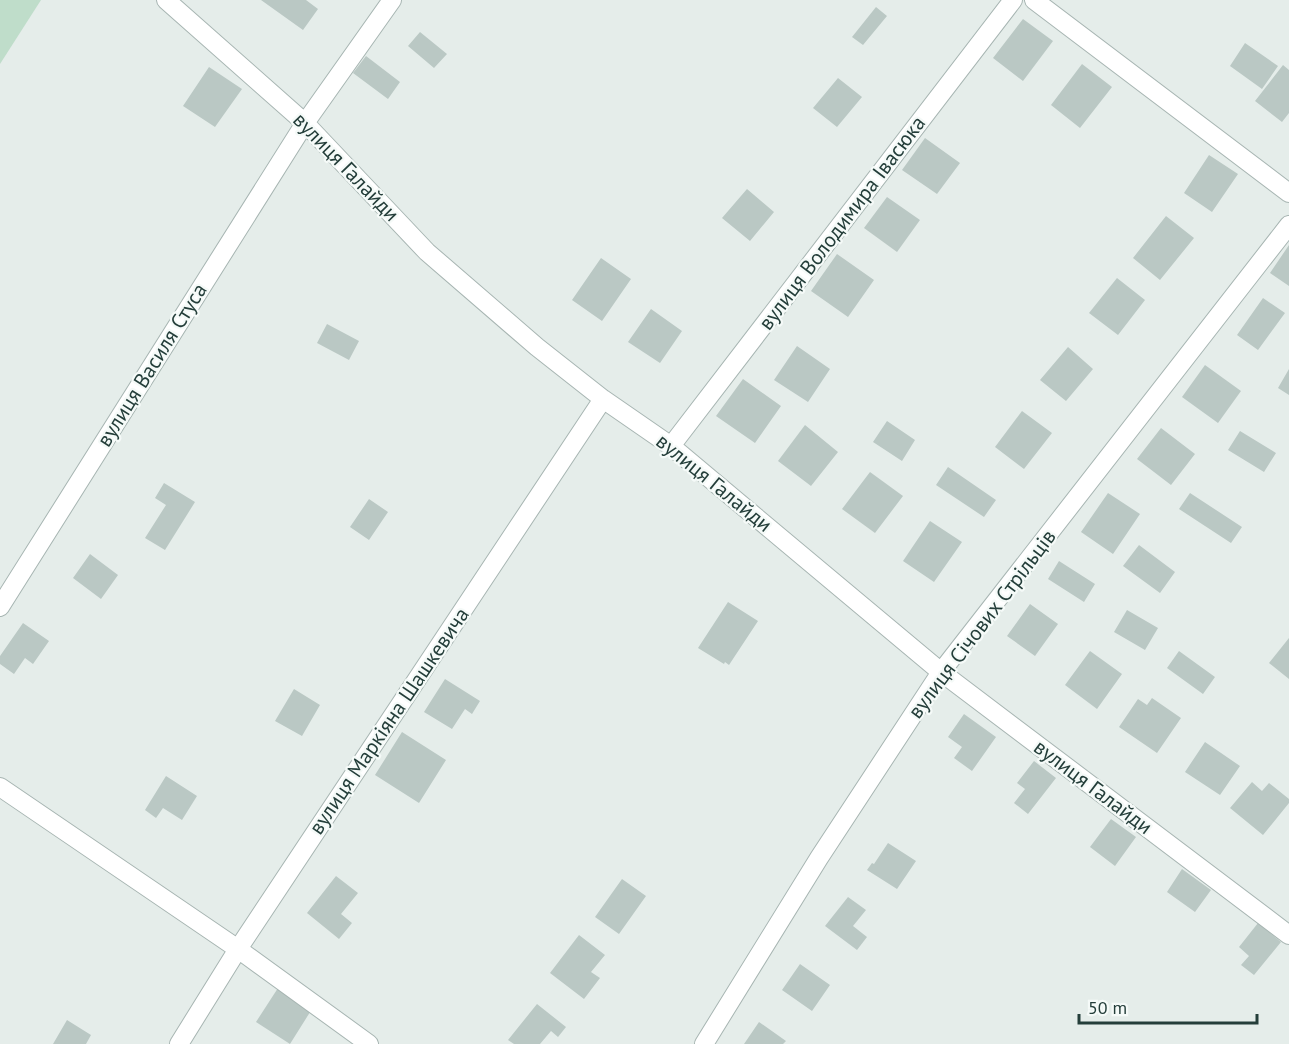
<svg xmlns="http://www.w3.org/2000/svg" width="1289" height="1044" font-family="'PT Sans',sans-serif">
<style>
.green{fill:#bfddca}
.building{fill:#bac8c4}
.lines{fill:none;stroke-linecap:round;stroke-linejoin:round}
.street-casing{stroke:#a7b5b2;stroke-width:20}
.street{stroke:#fff;stroke-width:18}
.labels{text-anchor:middle;stroke-width:4.5;stroke-linejoin:round;paint-order:stroke}
.street-label{font-size:21px;fill:#243e3a;stroke:#f5faf8}
</style>
<rect width="100%" height="100%" fill="#e5edea"/>
<path class="green" d="M 0,0 L 41,0 L 0,64 Z"/>
<path class="building" d="M 261,0 L 306,0 L 318,9 L 303,30 Z
M 876,7 L 887,16 L 863,45 L 852,37 Z
M 1023,19 L 1053,41 L 1023,81 L 993,58 Z
M 420,32 L 447,54 L 434,68 L 408,46 Z
M 1245,43 L 1278,66 L 1262,89 L 1230,66 Z
M 366,56 L 400,82 L 388,99 L 353,73 Z
M 1082,64 L 1112,87 L 1080,128 L 1051,105 Z
M 1283,65 L 1289,70 L 1289,113 L 1282,122 L 1255,101 Z
M 209,67 L 242,89 L 215,127 L 183,106 Z
M 838,78 L 862,97 L 837,127 L 813,108 Z
M 925,138 L 960,163 L 937,194 L 902,170 Z
M 1209,155 L 1238,174 L 1212,212 L 1184,193 Z
M 747,189 L 774,212 L 750,241 L 722,218 Z
M 887,197 L 920,220 L 897,252 L 864,228 Z
M 1166,216 L 1194,238 L 1160,280 L 1133,258 Z
M 1289,245 L 1289,286 L 1270,273 Z
M 837,254 L 874,280 L 848,317 L 811,291 Z
M 601,258 L 631,279 L 602,321 L 572,300 Z
M 1117,278 L 1145,300 L 1118,335 L 1089,313 Z
M 1263,298 L 1285,313 L 1258,350 L 1237,335 Z
M 651,309 L 682,331 L 660,363 L 628,342 Z
M 327,324 L 359,341 L 349,360 L 317,343 Z
M 797,346 L 830,369 L 808,402 L 774,380 Z
M 1068,347 L 1093,369 L 1066,401 L 1040,380 Z
M 1205,365 L 1241,391 L 1218,423 L 1182,397 Z
M 1289,369 L 1289,395 L 1278,388 Z
M 743,379 L 781,406 L 755,443 L 716,416 Z
M 1022,411 L 1052,433 L 1024,469 L 995,447 Z
M 887,421 L 915,440 L 902,461 L 873,442 Z
M 805,425 L 838,452 L 811,486 L 778,461 Z
M 1161,428 L 1195,454 L 1171,485 L 1137,459 Z
M 1240,431 L 1276,453 L 1264,472 L 1228,450 Z
M 948,467 L 996,500 L 984,517 L 936,485 Z
M 870,472 L 903,496 L 875,533 L 842,509 Z
M 164,483 L 195,502 L 165,550 L 145,538 L 166,505 L 155,498 Z
M 1108,493 L 1140,514 L 1113,554 L 1081,532 Z
M 1190,493 L 1242,527 L 1231,543 L 1179,509 Z
M 369,499 L 388,512 L 369,540 L 350,527 Z
M 930,521 L 962,542 L 934,582 L 903,561 Z
M 1139,545 L 1175,572 L 1160,593 L 1123,566 Z
M 90,554 L 118,575 L 101,599 L 73,578 Z
M 1059,561 L 1095,584 L 1084,602 L 1048,579 Z
M 728,602 L 758,621 L 729,665 L 725,662 L 724,664 L 698,648 Z
M 1030,604 L 1058,624 L 1035,656 L 1007,636 Z
M 1127,610 L 1158,628 L 1145,650 L 1114,632 Z
M 23,623 L 49,641 L 33,664 L 25,658 L 14,674 L 0,664 L 0,656 Z
M 1289,638 L 1289,679 L 1269,663 Z
M 1090,651 L 1122,674 L 1097,709 L 1065,685 Z
M 1179,651 L 1215,677 L 1203,694 L 1167,668 Z
M 445,679 L 480,701 L 472,714 L 465,709 L 452,729 L 424,712 Z
M 294,689 L 320,705 L 302,736 L 275,721 Z
M 1152,698 L 1181,718 L 1157,753 L 1119,727 L 1138,699 L 1147,705 Z
M 964,714 L 996,737 L 972,771 L 954,758 L 962,747 L 948,737 Z
M 402,732 L 446,760 L 419,803 L 375,775 Z
M 1205,742 L 1240,766 L 1220,795 L 1185,772 Z
M 1034,761 L 1056,778 L 1028,814 L 1014,803 L 1025,789 L 1017,783 Z
M 166,776 L 197,796 L 182,820 L 163,808 L 156,818 L 145,810 Z
M 1252,782 L 1262,791 L 1269,783 L 1289,799 L 1289,803 L 1263,835 L 1230,808 Z
M 1111,819 L 1136,837 L 1115,866 L 1090,847 Z
M 888,843 L 916,861 L 897,889 L 867,870 L 872,863 L 874,864 Z
M 1182,869 L 1211,890 L 1195,912 L 1167,892 Z
M 336,876 L 358,893 L 341,914 L 352,923 L 339,939 L 307,913 Z
M 622,879 L 646,896 L 619,934 L 595,917 Z
M 848,897 L 866,910 L 853,926 L 867,937 L 857,950 L 825,926 Z
M 1258,923 L 1281,942 L 1254,975 L 1241,965 L 1249,956 L 1239,947 Z
M 579,935 L 605,955 L 591,972 L 600,978 L 584,999 L 550,973 Z
M 800,964 L 830,985 L 812,1011 L 782,990 Z
M 278,988 L 312,1009 L 290,1044 L 256,1022 Z
M 537,1004 L 566,1027 L 558,1037 L 551,1031 L 540,1044 L 514,1044 L 508,1040 Z
M 67,1020 L 91,1035 L 86,1044 L 53,1044 Z
M 759,1022 L 786,1041 L 783,1044 L 744,1044 Z"/>
<g class="lines">
<defs>
<path id="street" d="M 166,0 L 305,123 L 427,252 L 537,347 L 603,399 L 671,446 L 941,672 L 1289,935
M 1034,0 L 1289,193
M 671,446 L 1013,0
M 0,607 L 305,123 L 392,0
M 0,787 L 238,949 L 369,1044
M 179,1044 L 238,949 L 603,399
M 704,1044 L 819,858 L 941,672 L 1289,225"/>
</defs>
<use href="#street" class="street-casing"/>
<use href="#street" class="street"/>
</g>
<g class="labels">
<g class="street-label">
<text transform="translate(346 167) rotate(46)" y="7">вулиця Галайди</text>
<text transform="translate(842 223) rotate(-53)" y="7">вулиця Володимира Івасюка</text>
<text transform="translate(152 365) rotate(-58)" y="7">вулиця Василя Стуса</text>
<text transform="translate(714 483) rotate(39)" y="7">вулиця Галайди</text>
<text transform="translate(982 624) rotate(-53)" y="7">вулиця Січових Стрільців</text>
<text transform="translate(389 721) rotate(-56)" y="7">вулиця Маркіяна Шашкевича</text>
<text transform="translate(1093 787) rotate(37)" y="7">вулиця Галайди</text>
</g>
</g>
<path d="M1079 1014v9h178v-9" fill="none" stroke="#243e3a" stroke-width="3"/>
<text x="1088" y="1014" font-size="18" fill="#243e3a" stroke="#f5faf8" stroke-width="4.5" paint-order="stroke">50 m</text>
</svg>
